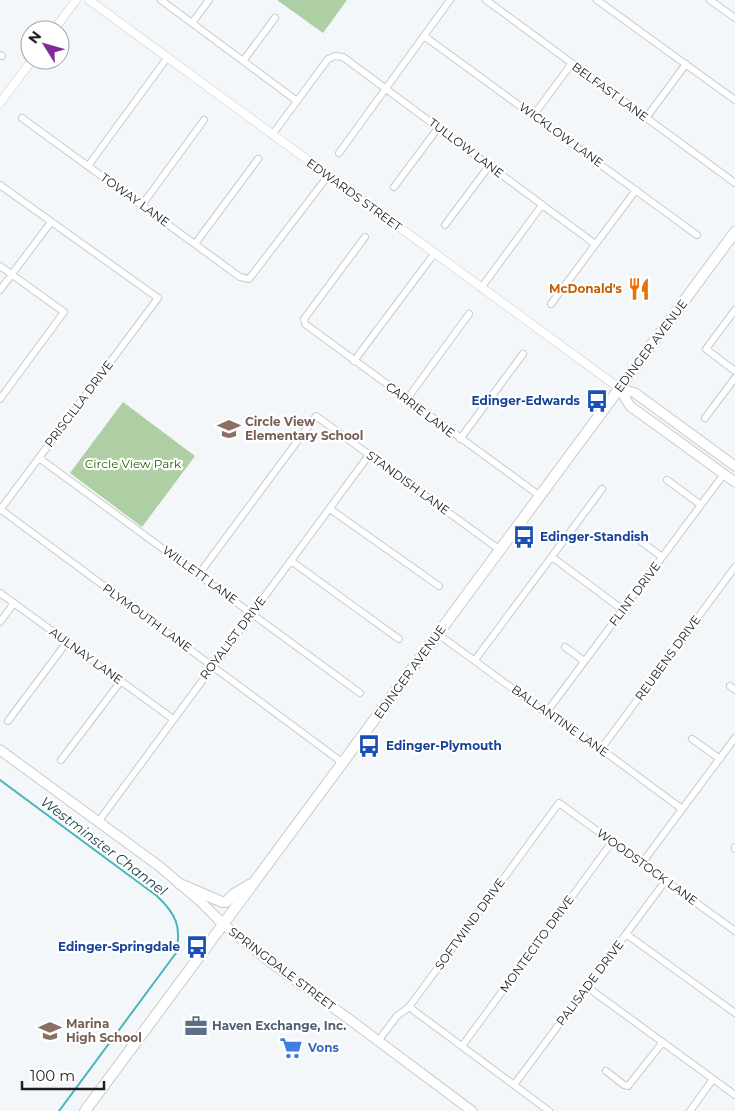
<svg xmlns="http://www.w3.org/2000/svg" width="735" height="1111" font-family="Montserrat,sans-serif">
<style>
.green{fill:#aecea3}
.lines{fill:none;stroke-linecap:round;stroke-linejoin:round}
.stream{stroke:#48b5bc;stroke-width:2}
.minor-casing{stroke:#c7cbcd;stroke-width:8}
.tertiary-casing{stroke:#c7cbcd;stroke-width:9}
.secondary-casing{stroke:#c7cbcd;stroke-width:11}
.primary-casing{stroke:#c7cbcd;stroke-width:12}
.minor{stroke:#fff;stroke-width:6}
.tertiary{stroke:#fff;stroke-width:8}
.secondary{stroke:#fff;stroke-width:9}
.primary{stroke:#fff;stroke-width:10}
.labels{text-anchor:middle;stroke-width:4.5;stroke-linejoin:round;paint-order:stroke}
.street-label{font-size:12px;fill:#1d1e1f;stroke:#fff}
.food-label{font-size:12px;font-weight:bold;fill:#c56008;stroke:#fff;text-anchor:end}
.transit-label{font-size:12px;font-weight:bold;fill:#164399;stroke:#fff;text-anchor:end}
.education-label{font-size:12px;font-weight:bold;fill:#785e54;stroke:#fff;text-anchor:start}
.park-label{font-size:12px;fill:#255d03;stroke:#fff}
.service-label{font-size:12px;font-weight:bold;fill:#4e5e75;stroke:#fff;text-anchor:start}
.shop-label{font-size:12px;font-weight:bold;fill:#366cbe;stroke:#fff;text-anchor:start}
.water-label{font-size:14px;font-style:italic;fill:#17474a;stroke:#fff}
</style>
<rect width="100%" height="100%" fill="#f4f7fa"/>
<path class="green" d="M 277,0 L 347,0 L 323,33 Z
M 123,402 L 195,456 L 142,527 L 70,473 Z"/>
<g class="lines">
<path class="stream" d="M 0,780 L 157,896 C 176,914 182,927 176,953 L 59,1111"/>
<defs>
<path id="minor" d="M 161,0 L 297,101
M 486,0 L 735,183
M 597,0 L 735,100
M 710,0 L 735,18
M 192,23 L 209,0
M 424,36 L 697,235
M 0,55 L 2,56
M 243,61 L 275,18
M 533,116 L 572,63
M 22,118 L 240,277 L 249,279 L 328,176
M 646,118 L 686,64
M 272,135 L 328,59 L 335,56 L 343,57 L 595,244
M 339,153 L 450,0
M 88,166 L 167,58
M 0,185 L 158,298 L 0,510
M 394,187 L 438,128
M 142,205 L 204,120
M 445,225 L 489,166
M 365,237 L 304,319 L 305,324 L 540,496
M 195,244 L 258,159
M 0,266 L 64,312 L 0,399
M 481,288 L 542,205
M 0,290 L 51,222
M 551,304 L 636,190
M 735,310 L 706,349 L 735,371
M 354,361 L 434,254
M 407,399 L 469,314
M 705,418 L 735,378
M 460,439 L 523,354
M 39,458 L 360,693
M 667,480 L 701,505
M 0,509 L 343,763
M 330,509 L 439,586
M 642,542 L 662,557
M 552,557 L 623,610
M 291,561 L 399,639
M 199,574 L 316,416 L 500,550
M 0,593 L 173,719
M 0,622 L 14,603
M 438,634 L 546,713 L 601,749 L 682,809
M 565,647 L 584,661
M 475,660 L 602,489
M 730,686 L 735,690
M 546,713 L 724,474
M 8,721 L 67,642
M 692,739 L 720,759
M 601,749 L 735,567
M 61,760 L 121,681
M 98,822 L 369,455
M 735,847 L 735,849
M 642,863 L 735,738
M 626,934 L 735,1013
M 587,987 L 735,1095
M 409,1007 L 549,1111
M 378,1041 L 397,1016 L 409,1007 L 559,803 L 735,931
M 462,1046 L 612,842
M 606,1071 L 624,1085 L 628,1086 L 663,1042
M 514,1085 L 666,880
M 690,1111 L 713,1079"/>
<path id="tertiary" d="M 89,0 L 619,388
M 54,30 L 76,0
M 0,103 L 32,60"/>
<path id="secondary" d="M 619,388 L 630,406 L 735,482
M 619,388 L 635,393 L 735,466
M 0,750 L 159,866 L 200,901 L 223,924 L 270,962 L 349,1019 L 472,1111"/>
<path id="primary" d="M 180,884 L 222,902 L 226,902 L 234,894 L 251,884
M 85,1111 L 735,232"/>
</defs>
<use href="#minor" class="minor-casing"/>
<use href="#tertiary" class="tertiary-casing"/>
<use href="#secondary" class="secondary-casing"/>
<use href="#primary" class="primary-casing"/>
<use href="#minor" class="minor"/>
<use href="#tertiary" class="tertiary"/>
<use href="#secondary" class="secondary"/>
<use href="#primary" class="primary"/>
</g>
<defs>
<symbol id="restaurant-bare" viewBox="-9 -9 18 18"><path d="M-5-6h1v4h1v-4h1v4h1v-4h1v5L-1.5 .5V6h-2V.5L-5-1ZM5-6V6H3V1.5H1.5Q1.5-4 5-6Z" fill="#e8710a" stroke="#fff" stroke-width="2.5" paint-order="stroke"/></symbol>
<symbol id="bus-bare" viewBox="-9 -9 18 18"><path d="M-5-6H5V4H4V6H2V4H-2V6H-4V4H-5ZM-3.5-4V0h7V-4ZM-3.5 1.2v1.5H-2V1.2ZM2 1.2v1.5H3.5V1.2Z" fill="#1a4fb4" stroke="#fff" stroke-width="2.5" paint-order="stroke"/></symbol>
<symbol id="school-bare" viewBox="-9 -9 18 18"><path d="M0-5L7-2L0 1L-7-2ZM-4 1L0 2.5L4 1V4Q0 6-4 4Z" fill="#8d6e63" stroke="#fff" stroke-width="2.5" paint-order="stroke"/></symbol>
<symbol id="office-bare" viewBox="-9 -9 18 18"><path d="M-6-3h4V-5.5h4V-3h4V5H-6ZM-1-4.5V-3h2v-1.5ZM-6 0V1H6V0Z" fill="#5c6f8a" stroke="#fff" stroke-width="2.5" paint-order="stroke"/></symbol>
<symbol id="supermarket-bare" viewBox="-9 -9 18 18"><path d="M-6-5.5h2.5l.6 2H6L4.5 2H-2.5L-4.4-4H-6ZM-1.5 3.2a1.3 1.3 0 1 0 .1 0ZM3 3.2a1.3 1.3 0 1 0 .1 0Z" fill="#3f7fe0" stroke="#fff" stroke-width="2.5" paint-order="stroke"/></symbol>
</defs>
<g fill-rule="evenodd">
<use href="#restaurant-bare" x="623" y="273" width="32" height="32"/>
<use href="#bus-bare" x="581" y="385" width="32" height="32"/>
<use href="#school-bare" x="213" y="413" width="32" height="32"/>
<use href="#bus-bare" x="508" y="521" width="32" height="32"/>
<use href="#bus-bare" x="353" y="730" width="32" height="32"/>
<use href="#bus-bare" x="181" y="931" width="32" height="32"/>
<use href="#office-bare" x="180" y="1010" width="32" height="32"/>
<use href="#school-bare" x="34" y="1015" width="32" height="32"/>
<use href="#supermarket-bare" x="275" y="1032" width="32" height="32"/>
</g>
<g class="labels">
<g class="street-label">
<text transform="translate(610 92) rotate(36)" y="4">BELFAST LANE</text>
<text transform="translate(561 135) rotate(36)" y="4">WICKLOW LANE</text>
<text transform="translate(466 148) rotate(37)" y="4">TULLOW LANE</text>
<text transform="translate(354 195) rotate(36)" y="4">EDWARDS STREET</text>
<text transform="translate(135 200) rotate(36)" y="4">TOWAY LANE</text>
<text transform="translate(651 346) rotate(-53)" y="4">EDINGER AVENUE</text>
<text transform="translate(79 404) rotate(-53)" y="4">PRISCILLA DRIVE</text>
<text transform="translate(420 410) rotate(37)" y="4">CARRIE LANE</text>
<text transform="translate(408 483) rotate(36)" y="4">STANDISH LANE</text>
<text transform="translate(200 575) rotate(36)" y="4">WILLETT LANE</text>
<text transform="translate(635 594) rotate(-53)" y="4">FLINT DRIVE</text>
<text transform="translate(147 618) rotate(36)" y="4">PLYMOUTH LANE</text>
<text transform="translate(233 638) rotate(-53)" y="4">ROYALIST DRIVE</text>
<text transform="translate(86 656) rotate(36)" y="4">AULNAY LANE</text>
<text transform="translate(668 658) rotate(-54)" y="4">REUBENS DRIVE</text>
<text transform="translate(410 672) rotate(-54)" y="4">EDINGER AVENUE</text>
<text transform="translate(560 721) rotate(35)" y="4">BALLANTINE LANE</text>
<text transform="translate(647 867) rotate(36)" y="4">WOODSTOCK LANE</text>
<text transform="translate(470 924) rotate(-54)" y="4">SOFTWIND DRIVE</text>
<text transform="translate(537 944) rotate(-54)" y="4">MONTECITO DRIVE</text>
<text transform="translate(282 969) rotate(37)" y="4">SPRINGDALE STREET</text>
<text transform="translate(590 983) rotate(-53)" y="4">PALISADE DRIVE</text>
</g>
<g class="food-label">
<text x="622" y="293">McDonald's</text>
</g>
<g class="transit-label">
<text x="580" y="405">Edinger-Edwards</text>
<text x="540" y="541" text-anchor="start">Edinger-Standish</text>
<text x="386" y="750" text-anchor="start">Edinger-Plymouth</text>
<text x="180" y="951">Edinger-Springdale</text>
</g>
<g class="education-label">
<text x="245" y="426">Circle View<tspan x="245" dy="14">Elementary School</tspan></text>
<text x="66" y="1028">Marina<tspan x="66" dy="14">High School</tspan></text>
</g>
<g class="park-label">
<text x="133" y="468">Circle View Park</text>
</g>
<g class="service-label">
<text x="212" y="1030">Haven Exchange, Inc.</text>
</g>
<g class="shop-label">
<text x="308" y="1052">Vons</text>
</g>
<g class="water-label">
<text transform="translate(104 846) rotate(37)" y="5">Westminster Channel</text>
</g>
</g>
<g transform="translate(45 45) rotate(307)"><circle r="24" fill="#ffffff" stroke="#a5a5a5"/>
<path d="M0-4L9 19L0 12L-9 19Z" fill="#812996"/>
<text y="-8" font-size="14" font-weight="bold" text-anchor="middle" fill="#1d1e1f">N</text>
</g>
<path d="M22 1081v8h82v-8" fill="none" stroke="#1d1e1f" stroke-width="2.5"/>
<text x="30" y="1081" font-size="15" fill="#1d1e1f" stroke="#ffffff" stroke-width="4" paint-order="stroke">100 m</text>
</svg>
